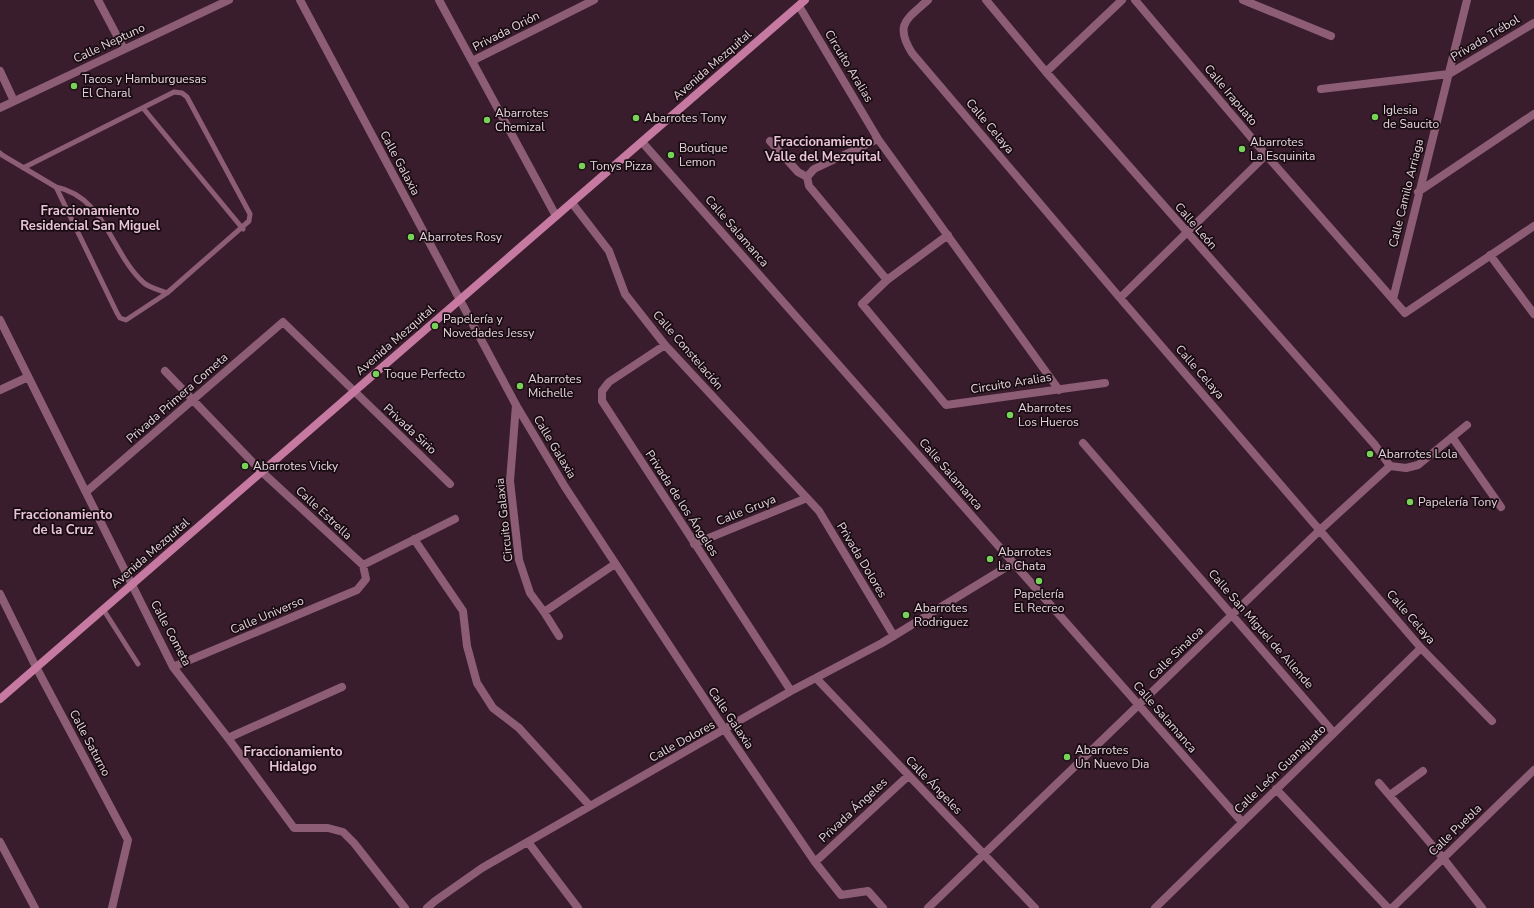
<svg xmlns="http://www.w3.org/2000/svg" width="1534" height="908" font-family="'Nunito Sans',sans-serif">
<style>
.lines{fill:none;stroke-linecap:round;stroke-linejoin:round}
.lane{stroke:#8d5d75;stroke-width:5}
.street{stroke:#8d5d75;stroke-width:8}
.secondary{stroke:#c67aa1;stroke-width:8}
.poi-dot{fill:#78d158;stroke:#180c12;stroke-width:1.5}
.labels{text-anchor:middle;stroke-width:3.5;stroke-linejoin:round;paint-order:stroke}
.street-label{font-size:12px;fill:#e7d4dc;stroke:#180c12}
.poi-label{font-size:12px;fill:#e7d4dc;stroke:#180c12;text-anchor:start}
.neighbourhood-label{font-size:13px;font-weight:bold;fill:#eac4d6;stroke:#180c12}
</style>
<rect width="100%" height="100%" fill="#391d2c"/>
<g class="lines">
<path class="lane" d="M 143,108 L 243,229
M 0,153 L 2,155 L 56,187 L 117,313 L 120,318 L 126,320 L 167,293 L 249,221 L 250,214 L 187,97 L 182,93 L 174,92 L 23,168
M 56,187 C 106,197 111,254 144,283 C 150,288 160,290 167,293
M 103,609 L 138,664"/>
<path class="street" d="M 98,0 L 124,49
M 300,0 L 516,405 L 565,487 L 725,730 L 815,862 L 841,895 L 868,891 L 883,908
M 439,0 L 556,216
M 928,0 C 907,19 894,24 912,53 L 1120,298 L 1421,648 L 1492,721
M 986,0 L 1046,72 L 1375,445 L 1390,466
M 1135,0 L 1266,155 L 1405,313 L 1534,226
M 1243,0 L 1331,36
M 799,6 L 878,139 L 1059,390
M 472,61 L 594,0
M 0,71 L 14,101
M 1046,72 L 1122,0
M 1321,89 L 1449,74 L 1534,23
M 0,108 L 229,0
M 770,141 L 798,172 L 807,177
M 642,142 L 1242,822
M 807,177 L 809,186 L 887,280
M 807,177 L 814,169 L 878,139
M 1418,192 L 1534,114
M 572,203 L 609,251 L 625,294 L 665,345 L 819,511 L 894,636
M 948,235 L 887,280 L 862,304 L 946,405 L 1105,383
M 1490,255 L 1534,314
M 1120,298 L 1266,155
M 1393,299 L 1467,0
M 0,320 L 173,667 L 228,738 L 294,828 L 328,828 L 343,832 L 354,843 L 405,908
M 665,345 L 609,382 L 602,391 L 602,401 L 791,691
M 165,371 L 262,472 L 363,565 L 366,579 L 357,590 L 173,667
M 0,390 L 28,377
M 516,405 L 510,481 L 519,560 L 530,593 L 544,612 L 559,636
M 1452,437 L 1501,507
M 1083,443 L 1334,733
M 1390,466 L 1406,468 L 1418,465 L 1467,425
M 86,492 L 283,322 L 450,484
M 414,539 L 463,611 L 467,646 L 477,683 L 493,708 L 519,728 L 590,806
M 694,544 L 807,498
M 363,565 L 455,519
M 0,594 L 36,667 L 128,840 L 112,908
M 544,612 L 615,564
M 816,678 L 1035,908
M 228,738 L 342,687
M 1379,783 L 1443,858 L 1482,908
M 1276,789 L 1388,908
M 1390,795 L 1423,771
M 0,842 L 35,908
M 528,842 L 578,908
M 815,862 L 908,776
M 427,908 L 435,901 L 482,868 L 791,691 L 882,643 L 1013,563
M 928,908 L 1320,530 L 1390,466
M 1155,908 L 1421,648
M 1392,908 L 1534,770"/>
<path class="secondary" d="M 0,699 L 805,0"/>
</g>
<g class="poi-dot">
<circle cx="74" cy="86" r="4"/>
<circle cx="1375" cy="117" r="4"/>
<circle cx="636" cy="118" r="4"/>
<circle cx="487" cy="120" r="4"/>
<circle cx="1242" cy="149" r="4"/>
<circle cx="671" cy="155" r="4"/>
<circle cx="582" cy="166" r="4"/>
<circle cx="411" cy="237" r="4"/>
<circle cx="435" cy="326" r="4"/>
<circle cx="376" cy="374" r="4"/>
<circle cx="520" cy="386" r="4"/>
<circle cx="1010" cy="415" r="4"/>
<circle cx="1370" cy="454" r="4"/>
<circle cx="245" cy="466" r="4"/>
<circle cx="1410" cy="502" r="4"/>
<circle cx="990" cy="559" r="4"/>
<circle cx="1039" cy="581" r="4"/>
<circle cx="906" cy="615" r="4"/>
<circle cx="1067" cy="757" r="4"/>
</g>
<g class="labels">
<g class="street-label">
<text transform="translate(506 31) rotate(-27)" y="4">Privada Orión</text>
<text transform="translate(1485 38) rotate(-31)" y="4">Privada Trébol</text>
<text transform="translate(109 43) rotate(-25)" y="4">Calle Neptuno</text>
<text transform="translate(712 65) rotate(-41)" y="4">Avenida Mezquital</text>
<text transform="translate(849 66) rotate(59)" y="4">Circuito Aralias</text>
<text transform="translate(1231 95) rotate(50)" y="4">Calle Irapuato</text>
<text transform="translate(990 126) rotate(50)" y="4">Calle Celaya</text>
<text transform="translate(400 163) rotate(62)" y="4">Calle Galaxia</text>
<text transform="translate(1406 193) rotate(-76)" y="4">Calle Camilo Arriaga</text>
<text transform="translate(1196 226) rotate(49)" y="4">Calle León</text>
<text transform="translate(737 231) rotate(49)" y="4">Calle Salamanca</text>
<text transform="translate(395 340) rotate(-41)" y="4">Avenida Mezquital</text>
<text transform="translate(688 350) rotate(49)" y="4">Calle Constelación</text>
<text transform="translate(1200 372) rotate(49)" y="4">Calle Celaya</text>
<text transform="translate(1011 383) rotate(-9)" y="4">Circuito Aralias</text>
<text transform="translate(177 398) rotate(-41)" y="4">Privada Primera Cometa</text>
<text transform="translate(410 429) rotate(43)" y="4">Privada Sirio</text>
<text transform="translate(555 447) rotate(59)" y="4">Calle Galaxia</text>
<text transform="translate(951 474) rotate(49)" y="4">Calle Salamanca</text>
<text transform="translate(682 503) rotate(57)" y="4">Privada de los Ángeles</text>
<text transform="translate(746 510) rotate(-22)" y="4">Calle Gruya</text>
<text transform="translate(324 513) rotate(43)" y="4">Calle Estrella</text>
<text transform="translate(504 520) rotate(-96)" y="4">Circuito Galaxia</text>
<text transform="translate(150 553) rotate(-41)" y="4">Avenida Mezquital</text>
<text transform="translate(862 560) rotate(59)" y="4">Privada Dolores</text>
<text transform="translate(267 615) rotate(-23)" y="4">Calle Universo</text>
<text transform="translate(1411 617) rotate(49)" y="4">Calle Celaya</text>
<text transform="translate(1261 629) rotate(49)" y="4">Calle San Miguel de Allende</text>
<text transform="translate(171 633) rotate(62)" y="4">Calle Cometa</text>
<text transform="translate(1176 653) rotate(-44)" y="4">Calle Sinaloa</text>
<text transform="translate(1165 717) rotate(49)" y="4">Calle Salamanca</text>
<text transform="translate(731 718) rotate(56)" y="4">Calle Galaxia</text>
<text transform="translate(682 741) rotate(-29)" y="4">Calle Dolores</text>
<text transform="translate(90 743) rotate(62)" y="4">Calle Saturno</text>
<text transform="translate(1280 769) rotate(-44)" y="4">Calle León Guanajuato</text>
<text transform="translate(934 785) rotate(46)" y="4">Calle Ángeles</text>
<text transform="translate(853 810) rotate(-43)" y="4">Privada Ángeles</text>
<text transform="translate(1455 830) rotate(-44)" y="4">Calle Puebla</text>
</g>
<g class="poi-label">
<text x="82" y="83">Tacos y Hamburguesas<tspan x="82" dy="14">El Charal</tspan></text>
<text x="1383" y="114">Iglesia<tspan x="1383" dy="14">de Saucito</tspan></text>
<text x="495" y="117">Abarrotes<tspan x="495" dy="14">Chemizal</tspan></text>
<text x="644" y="122">Abarrotes Tony</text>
<text x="1250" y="146">Abarrotes<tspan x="1250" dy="14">La Esquinita</tspan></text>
<text x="679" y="152">Boutique<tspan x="679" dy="14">Lemon</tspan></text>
<text x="590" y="170">Tonys Pizza</text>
<text x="419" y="241">Abarrotes Rosy</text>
<text x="443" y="323">Papelería y<tspan x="443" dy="14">Novedades Jessy</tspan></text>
<text x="384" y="378">Toque Perfecto</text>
<text x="528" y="383">Abarrotes<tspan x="528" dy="14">Michelle</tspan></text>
<text x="1018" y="412">Abarrotes<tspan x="1018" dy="14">Los Hueros</tspan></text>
<text x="1378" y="458">Abarrotes Lola</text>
<text x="253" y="470">Abarrotes Vicky</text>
<text x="1418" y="506">Papelería Tony</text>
<text x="998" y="556">Abarrotes<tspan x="998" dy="14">La Chata</tspan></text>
<text x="1039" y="598" text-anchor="middle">Papelería<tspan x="1039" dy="14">El Recreo</tspan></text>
<text x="914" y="612">Abarrotes<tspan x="914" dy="14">Rodriguez</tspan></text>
<text x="1075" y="754">Abarrotes<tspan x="1075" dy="14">Un Nuevo Dia</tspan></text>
</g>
<g class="neighbourhood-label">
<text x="823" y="146">Fraccionamiento<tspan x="823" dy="15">Valle del Mezquital</tspan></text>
<text x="90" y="215">Fraccionamiento<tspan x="90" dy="15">Residencial San Miguel</tspan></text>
<text x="63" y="519">Fraccionamiento<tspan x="63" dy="15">de la Cruz</tspan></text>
<text x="293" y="756">Fraccionamiento<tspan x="293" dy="15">Hidalgo</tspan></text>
</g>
</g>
</svg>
